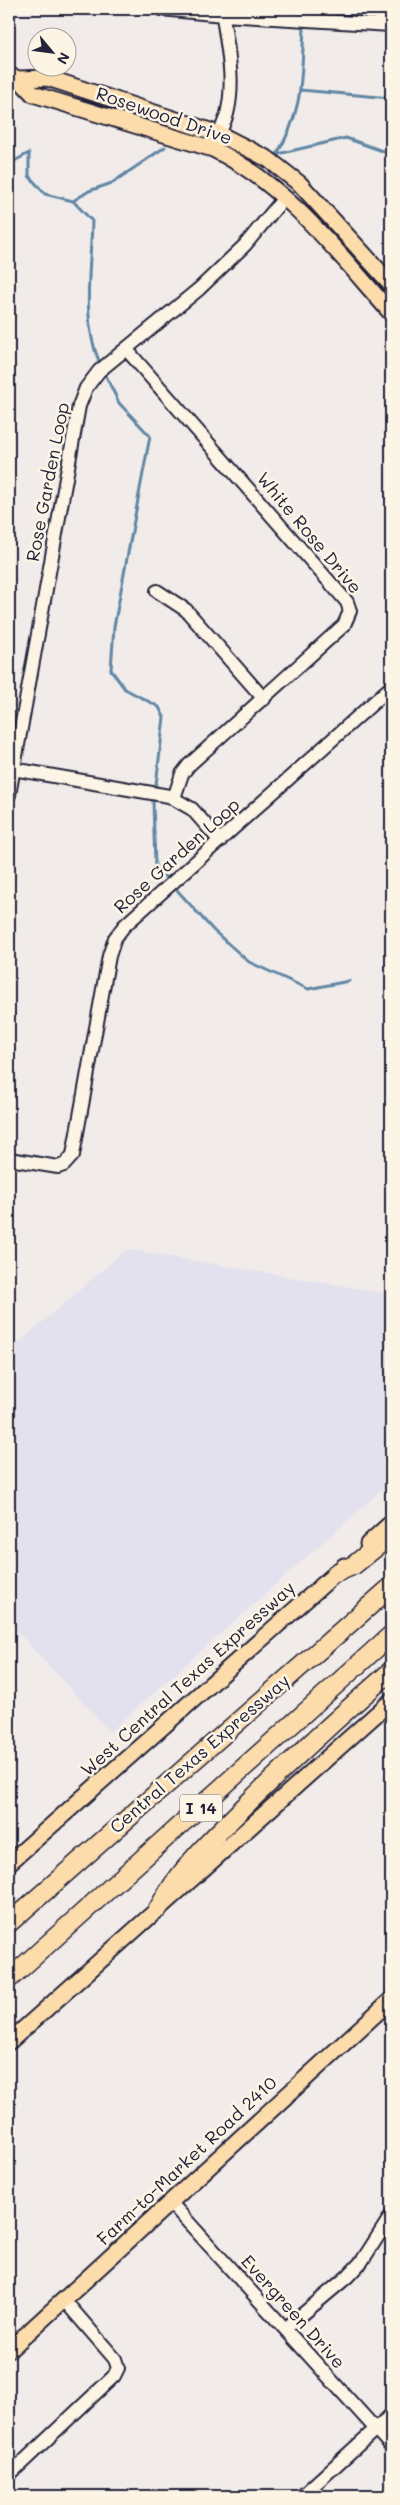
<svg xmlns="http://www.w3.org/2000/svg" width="400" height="2505" font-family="Mali,sans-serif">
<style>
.built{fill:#e4e1ee}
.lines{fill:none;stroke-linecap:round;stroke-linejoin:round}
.stream{stroke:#6086a5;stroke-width:3}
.minor-casing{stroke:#22223b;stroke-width:16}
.major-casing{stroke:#22223b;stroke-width:19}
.highway-casing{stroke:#22223b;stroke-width:21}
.minor{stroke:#fcf5e5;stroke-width:12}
.major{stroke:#fddcac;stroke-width:15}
.highway{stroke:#fddcac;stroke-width:18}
.labels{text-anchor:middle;stroke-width:5;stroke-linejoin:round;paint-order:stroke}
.shield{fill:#fcf5e5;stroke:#63616e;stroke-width:1}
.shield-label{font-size:16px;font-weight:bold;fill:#22223b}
.street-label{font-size:18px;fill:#22223b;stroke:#fcf5e5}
</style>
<rect width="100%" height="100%" fill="#f1ece9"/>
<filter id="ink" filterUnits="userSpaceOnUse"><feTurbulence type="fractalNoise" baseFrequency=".02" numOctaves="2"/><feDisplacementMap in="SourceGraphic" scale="10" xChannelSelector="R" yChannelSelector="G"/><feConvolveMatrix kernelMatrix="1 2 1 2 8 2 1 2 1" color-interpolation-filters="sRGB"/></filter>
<g filter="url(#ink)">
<path class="built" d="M 126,1249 L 391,1294 L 391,1482 L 110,1732 L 9,1623 L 9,1351 Z"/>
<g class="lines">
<path class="stream" d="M 304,12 L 304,9
M 300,90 L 391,98
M 277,154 C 304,110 301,77 304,28
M 278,154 L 346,138 L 391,154
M 9,164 L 29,153 L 29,176 L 45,194 L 73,201 L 89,191 L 112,183 L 165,147
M 73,201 L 92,221 C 91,266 81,320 99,361
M 106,376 L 119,403 L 150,436 L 114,627 L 111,670 L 125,689 L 159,707 L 164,717 L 156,785
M 153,801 L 155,866 L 165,877
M 176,889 L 214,931 L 249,962 L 308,989 L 349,981"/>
<defs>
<path id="minor" d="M 161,9 L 223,15 L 391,25
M 381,9 L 382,24
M 215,143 C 219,134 224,124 227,114 C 236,79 226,43 222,9
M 127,350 L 347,602 L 350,611 L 344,625 L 189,765 L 182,774 L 174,798
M 157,591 L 186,610 L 264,699
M 13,769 L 169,796 L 192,809 L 220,841
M 9,795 L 79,406 L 86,388 L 99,371 L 199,289 L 245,245 L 284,198
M 9,1159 L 58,1167 L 64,1165 L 73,1155 L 109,956 L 115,938 L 124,926 L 391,687
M 170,2202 L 391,2446
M 285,2329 L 347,2277 L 362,2261 L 391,2216
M 9,2475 L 114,2376 L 118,2368 L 115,2359 L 64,2300
M 302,2496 L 391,2415"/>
<path id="major" d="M 9,76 L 19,79 L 48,78 L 219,134 L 268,159 L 300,184 L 391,284
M 19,79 L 33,94 L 213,149 C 287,185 338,253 391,313
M 368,1544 L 391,1523
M 9,1863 L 344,1566
M 9,2042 L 391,1701
M 9,2350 L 391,2000"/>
<path id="highway" d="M 336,1573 L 354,1565 L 391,1535
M 158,1909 C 180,1867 216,1835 249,1802 C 295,1757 343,1713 391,1671
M 9,1923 L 391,1587
M 9,1979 L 391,1635"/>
</defs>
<use href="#minor" class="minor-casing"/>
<use href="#major" class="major-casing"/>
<use href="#highway" class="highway-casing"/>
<use href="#minor" class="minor"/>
<use href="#major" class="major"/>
<use href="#highway" class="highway"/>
</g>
</g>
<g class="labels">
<rect class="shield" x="180" y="1794.5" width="42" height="27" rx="4"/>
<g class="shield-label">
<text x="201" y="1814">I 14</text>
</g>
<g class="street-label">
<text transform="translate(164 116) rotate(19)" y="6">Rosewood Drive</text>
<text transform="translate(48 482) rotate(-79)" y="6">Rose Garden Loop</text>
<text transform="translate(309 533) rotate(50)" y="6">White Rose Drive</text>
<text transform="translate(177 856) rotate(-42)" y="6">Rose Garden Loop</text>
<text transform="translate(188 1679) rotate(-42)" y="6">West Central Texas Expressway</text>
<text transform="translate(200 1754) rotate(-41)" y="6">Central Texas Expressway</text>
<text transform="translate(187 2161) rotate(-43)" y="6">Farm-to-Market Road 2410</text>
<text transform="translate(293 2312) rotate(48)" y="6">Evergreen Drive</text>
</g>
</g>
<rect width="400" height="2505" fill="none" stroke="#fcf5e5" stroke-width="30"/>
<rect x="15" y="15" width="370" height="2475" fill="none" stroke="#22223b" stroke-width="2" filter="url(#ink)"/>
<g transform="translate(52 52) rotate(119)"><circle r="24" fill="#fcf5e5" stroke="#a5a1a1"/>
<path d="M0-4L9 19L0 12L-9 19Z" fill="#22223b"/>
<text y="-8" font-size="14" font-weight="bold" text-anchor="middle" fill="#22223b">N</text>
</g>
</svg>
